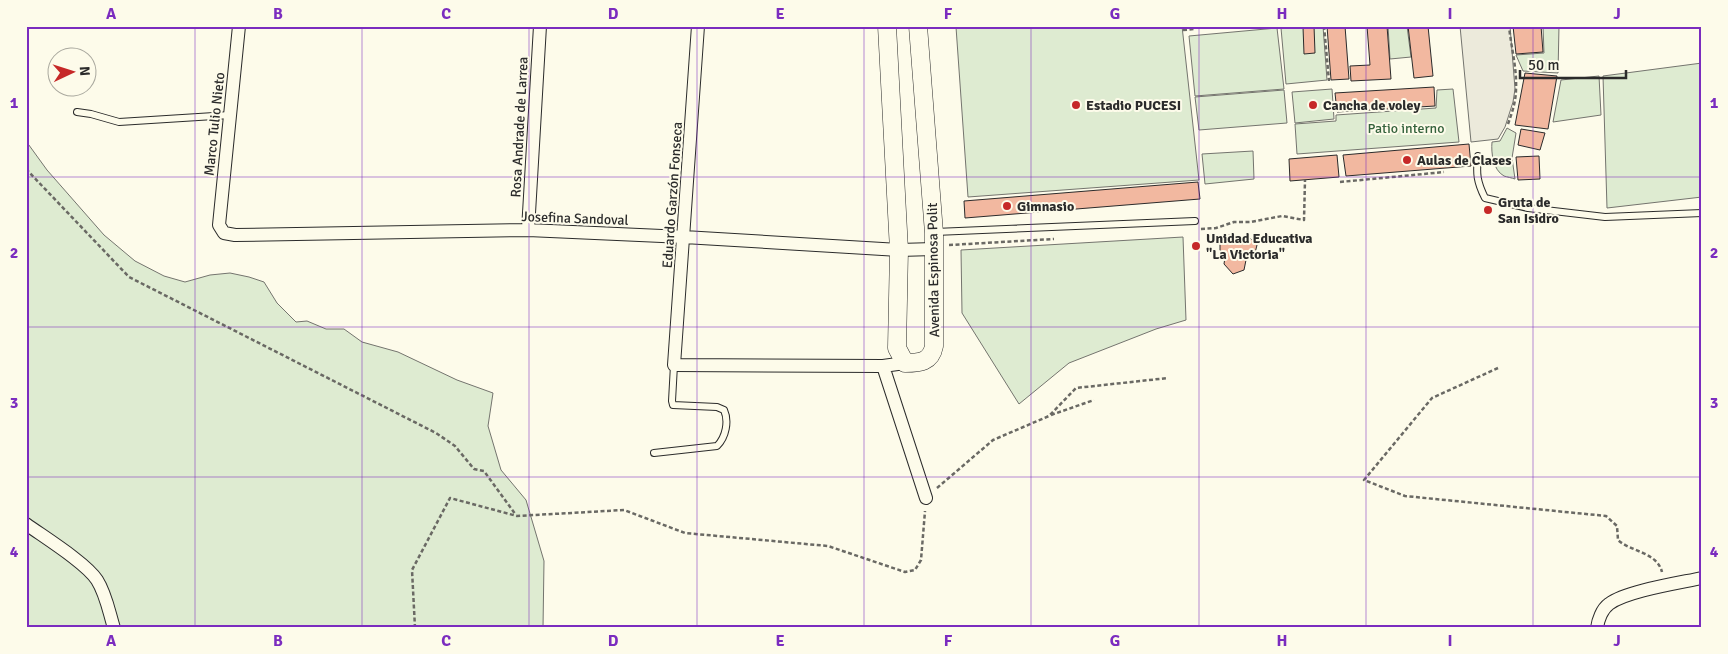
<svg xmlns="http://www.w3.org/2000/svg" width="1728" height="654" font-family="Signika,sans-serif">
<style>
.green{fill:#deebd1;stroke:#74746e}
.parking{fill:#eceadb;stroke:#74746e}
.building{fill:#f2b8a0;stroke:#2b2b2b}
.lines{fill:none;stroke-linecap:round;stroke-linejoin:round}
.lane-casing{stroke:#2b2b2b;stroke-width:8}
.street-casing{stroke:#2b2b2b;stroke-width:14}
.secondary-casing{stroke:#2b2b2b;stroke-width:19}
.path{stroke:#6a6964;stroke-width:2.5;stroke-dasharray:4 2.5;stroke-linecap:butt}
.lane{stroke:#fdfbea;stroke-width:6}
.street{stroke:#fdfbea;stroke-width:12}
.secondary{stroke:#fdfbea;stroke-width:18}
.grid{fill:none;stroke:#7b2cbf;stroke-width:1;stroke-opacity:0.55}
.poi-dot{fill:#c62828;stroke:#fdfbea;stroke-width:2}
.labels{text-anchor:middle;stroke-width:4;stroke-linejoin:round;paint-order:stroke}
.poi-label{font-size:14px;font-weight:bold;fill:#2b2b2b;stroke:#fdfbea;text-anchor:start}
.street-label{font-size:14px;fill:#2b2b2b;stroke:#fdfbea}
.park-label{font-size:14px;fill:#34623c;stroke:#fdfbea}
.neatline{fill:none;stroke:#7b2cbf;stroke-width:2}
.grid-label{font-size:16px;text-anchor:middle;font-weight:bold;fill:#7b2cbf}
</style>
<rect width="100%" height="100%" fill="#fdfbea"/>
<path class="green" d="M 1182,26 L 1199,180 L 968,197 L 956,27 Z
M 1306,26 L 1323,26 L 1327,80 L 1286,84 L 1281,28 Z
M 1388,26 L 1407,26 L 1411,57 L 1390,59 Z
M 1543,26 L 1559,26 L 1558,73 L 1523,71 L 1516,55 L 1544,53 Z
M 1277,28 L 1284,89 L 1195,96 L 1189,36 Z
M 1702,63 L 1702,197 L 1607,208 L 1603,76 Z
M 1599,76 L 1601,115 L 1553,122 L 1561,80 Z
M 1332,89 L 1334,119 L 1295,123 L 1292,92 Z
M 1453,89 L 1459,142 L 1297,154 L 1295,124 L 1336,121 L 1336,115 L 1436,108 L 1437,90 Z
M 1284,90 L 1287,123 L 1199,130 L 1195,97 Z
M 1507,128 L 1516,133 L 1512,158 L 1515,179 C 1512,178 1507,177 1504,176 C 1493,170 1491,153 1492,142 L 1500,141 Z
M 26,141 L 47,170 L 104,235 L 135,261 L 164,276 L 185,282 L 210,275 L 230,273 L 249,277 L 264,282 L 277,303 L 296,322 L 307,321 L 326,329 L 344,329 L 362,342 L 398,352 L 457,380 L 493,393 L 488,426 L 501,470 L 526,500 L 544,561 L 543,628 L 26,628 Z
M 1253,151 L 1254,179 L 1205,184 L 1202,154 Z
M 1183,237 L 1186,320 L 1156,329 L 1069,363 L 1019,404 L 962,313 L 961,250 Z"/>
<path class="parking" d="M 1460,26 L 1510,26 L 1515,89 L 1513,102 L 1505,127 L 1498,139 L 1471,142 Z"/>
<path class="building" d="M 1314,26 L 1315,53 L 1304,54 L 1303,27 Z
M 1327,26 L 1345,26 L 1349,79 L 1331,80 Z
M 1367,26 L 1387,26 L 1391,79 L 1351,81 L 1350,66 L 1370,65 Z
M 1408,26 L 1428,26 L 1433,76 L 1414,78 Z
M 1513,26 L 1541,26 L 1543,52 L 1516,54 Z
M 1525,73 L 1557,76 L 1548,129 L 1515,125 Z
M 1434,87 L 1435,106 L 1337,112 L 1335,93 Z
M 1521,129 L 1545,133 L 1540,150 L 1518,145 Z
M 1469,144 L 1471,166 L 1346,176 L 1343,155 Z
M 1337,155 L 1339,177 L 1290,181 L 1289,159 Z
M 1539,156 L 1540,179 L 1518,180 L 1516,157 Z
M 1198,182 L 1200,199 L 965,218 L 964,201 Z
M 1231,234 L 1238,239 L 1247,235 L 1257,245 L 1254,257 L 1246,260 L 1244,270 L 1233,274 L 1224,264 L 1225,257 L 1220,250 L 1220,239 Z"/>
<g class="lines">
<defs>
<path id="lane" d="M 77,112 L 91,114 L 119,122 L 230,115
M 1478,156 C 1476,174 1477,182 1485,198 L 1528,208 L 1605,217 L 1702,213
M 935,232 L 1195,221
M 654,453 L 717,446 C 726,437 729,421 724,410 L 717,407 L 673,405 L 672,401 L 674,365"/>
<path id="street" d="M 239,26 L 219,225 L 224,233 L 235,235 L 528,230 L 684,237 L 899,250 L 934,249
M 698,26 L 674,365 L 883,366 L 905,363
M 528,230 L 540,26
M 883,366 L 926,498
M 26,524 C 44,537 86,563 97,580 C 106,594 109,612 114,628
M 1597,628 C 1598,620 1602,609 1609,604 C 1626,591 1679,583 1702,578"/>
<path id="secondary" d="M 887,26 L 899,250 L 897,348 L 905,363 C 920,363 931,362 934,346 L 934,233 L 918,26"/>
</defs>
<use href="#lane" class="lane-casing"/>
<use href="#street" class="street-casing"/>
<use href="#secondary" class="secondary-casing"/>
<path class="path" d="M 1324,26 L 1329,81
M 1183,30 L 1195,29
M 1508,124 C 1512,113 1516,101 1516,89 C 1517,68 1511,47 1509,26
M 26,169 L 129,277 L 436,433 L 455,446 L 474,469 L 484,471 L 516,515
M 1340,182 L 1444,172
M 1201,229 L 1216,228 L 1234,222 L 1251,222 L 1282,216 L 1304,220 L 1305,180
M 949,245 L 1054,239
M 1498,368 L 1432,398 L 1364,480 L 1405,496 L 1606,516 L 1617,526 L 1618,540 C 1631,552 1657,552 1662,572
M 1051,415 L 1094,400
M 937,488 L 993,440 L 1049,416 L 1076,388 L 1168,378
M 415,628 L 412,570 L 450,498 L 517,516 L 624,510 L 685,533 L 828,546 L 905,572 L 915,570 L 921,560 L 925,511"/>
<use href="#lane" class="lane"/>
<use href="#street" class="street"/>
<use href="#secondary" class="secondary"/>
</g>
<path class="grid" d="M 195,26 L 195,628M 362,26 L 362,628M 529,26 L 529,628M 697,26 L 697,628M 864,26 L 864,628M 1031,26 L 1031,628M 1199,26 L 1199,628M 1366,26 L 1366,628M 1533,26 L 1533,628M 26,177 L 1702,177M 26,327 L 1702,327M 26,477 L 1702,477"/>
<g class="poi-dot">
<circle cx="1076" cy="105" r="5"/>
<circle cx="1313" cy="105" r="5"/>
<circle cx="1407" cy="160" r="5"/>
<circle cx="1007" cy="206" r="5"/>
<circle cx="1488" cy="210" r="5"/>
<circle cx="1196" cy="246" r="5"/>
</g>
<g class="labels">
<g class="poi-label">
<text x="1086" y="110">Estadio PUCESI</text>
<text x="1323" y="110">Cancha de voley</text>
<text x="1417" y="165">Aulas de Clases</text>
<text x="1498" y="207">Gruta de<tspan x="1498" dy="16">San Isidro</tspan></text>
<text x="1017" y="211">Gimnasio</text>
<text x="1206" y="243">Unidad Educativa<tspan x="1206" dy="16">"La Victoria"</tspan></text>
</g>
<g class="street-label">
<text transform="translate(214 124) rotate(-84)" y="5">Marco Tulio Nieto</text>
<text transform="translate(519 127) rotate(-87)" y="5">Rosa Andrade de Larrea</text>
<text transform="translate(672 195) rotate(-86)" y="5">Eduardo Garzón Fonseca</text>
<text transform="translate(575 218) rotate(2)" y="5">Josefina Sandoval</text>
<text transform="translate(933 270) rotate(-91)" y="5">Avenida Espinosa Polit</text>
</g>
<g class="park-label">
<text x="1406" y="133">Patio interno</text>
</g>
</g>
<rect width="1728" height="654" fill="none" stroke="#fdfbea" stroke-width="55"/>
<g transform="translate(72 72) rotate(86)"><circle r="24" fill="#fdfbea" stroke="#a9a89e"/>
<path d="M0-4L9 19L0 12L-9 19Z" fill="#c62828"/>
<text y="-8" font-size="14" font-weight="bold" text-anchor="middle" fill="#2b2b2b">N</text>
</g>
<path d="M1520 70v8h106v-8" fill="none" stroke="#2b2b2b" stroke-width="2.5"/>
<text x="1528" y="70" font-size="15" fill="#2b2b2b" stroke="#fdfbea" stroke-width="4" paint-order="stroke">50 m</text>
<rect x="28" y="28" width="1672" height="598" class="neatline"/>
<g class="grid-label">
<text x="111" y="19">A</text>
<text x="278" y="19">B</text>
<text x="446" y="19">C</text>
<text x="613" y="19">D</text>
<text x="780" y="19">E</text>
<text x="948" y="19">F</text>
<text x="1115" y="19">G</text>
<text x="1282" y="19">H</text>
<text x="1450" y="19">I</text>
<text x="1617" y="19">J</text>
<text x="14" y="108">1</text>
<text x="1714" y="108">1</text>
<text x="14" y="258">2</text>
<text x="1714" y="258">2</text>
<text x="14" y="408">3</text>
<text x="1714" y="408">3</text>
<text x="14" y="557">4</text>
<text x="1714" y="557">4</text>
<text x="111" y="646">A</text>
<text x="278" y="646">B</text>
<text x="446" y="646">C</text>
<text x="613" y="646">D</text>
<text x="780" y="646">E</text>
<text x="948" y="646">F</text>
<text x="1115" y="646">G</text>
<text x="1282" y="646">H</text>
<text x="1450" y="646">I</text>
<text x="1617" y="646">J</text>
</g>
</svg>
